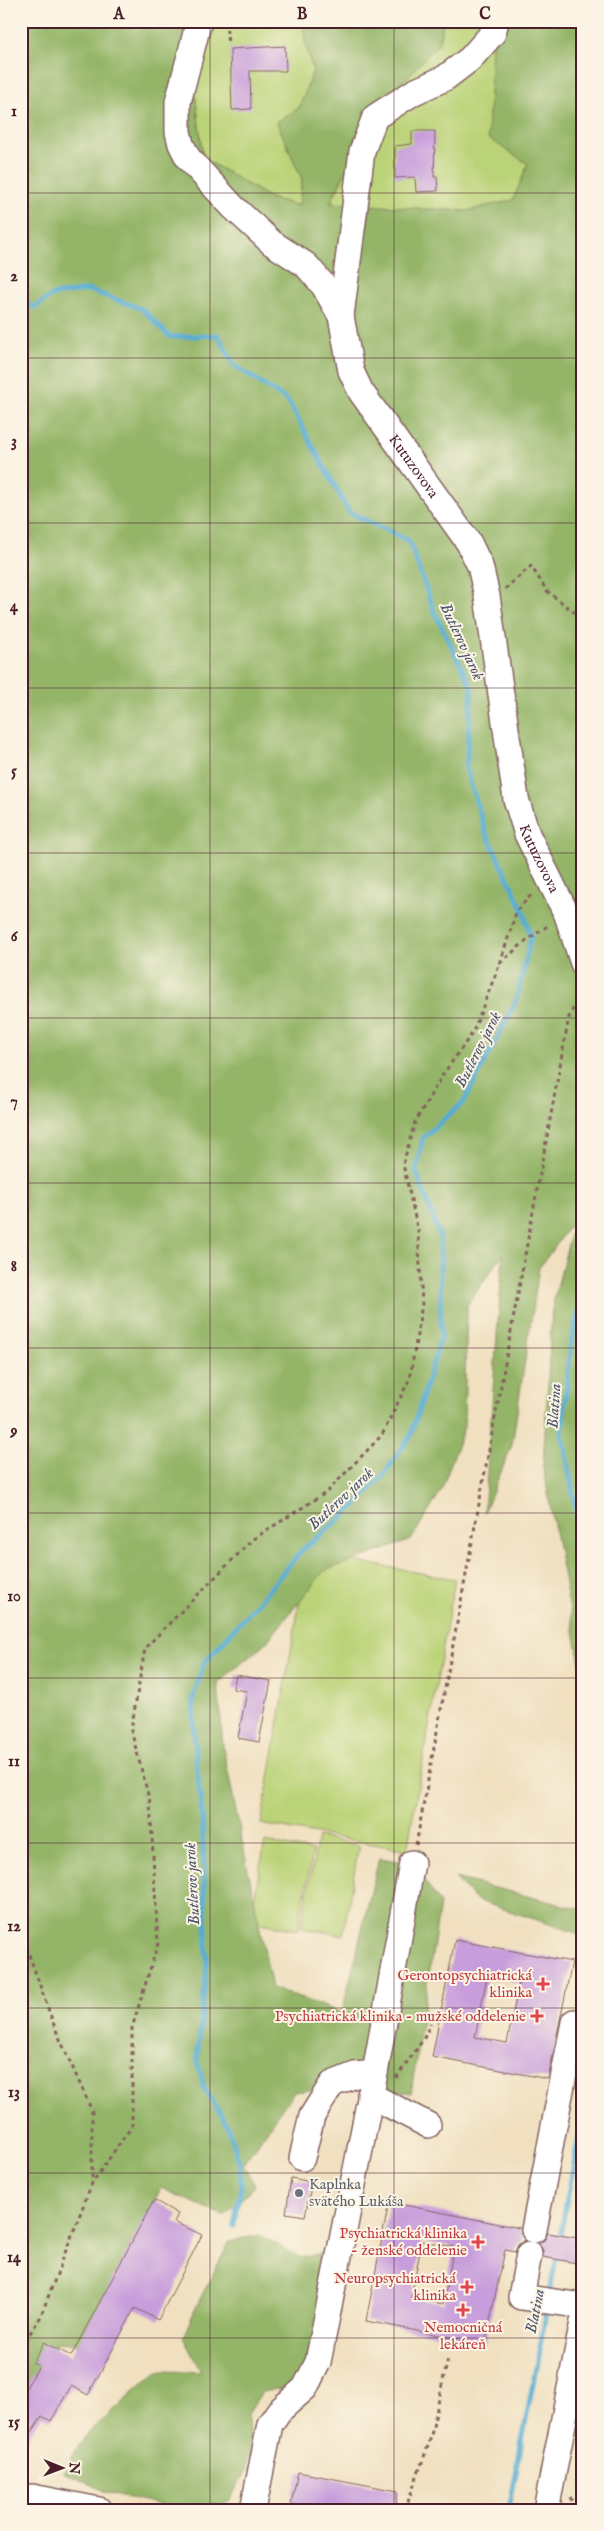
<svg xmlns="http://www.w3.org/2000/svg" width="604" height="2531" font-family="'IM FELL English',serif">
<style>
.green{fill:#bbd378;stroke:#827952}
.forest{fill:#94b568;stroke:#6f6a4a}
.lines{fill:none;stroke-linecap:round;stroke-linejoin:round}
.stream{stroke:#55acd2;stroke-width:5}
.building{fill:#c79ddb;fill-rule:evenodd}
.minor-casing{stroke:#84635f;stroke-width:28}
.path{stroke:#84635f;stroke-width:3;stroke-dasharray:4 4;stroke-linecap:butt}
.minor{stroke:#fff;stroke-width:25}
.grid{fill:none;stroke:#4a1f2b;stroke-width:1;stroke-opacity:0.55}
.health-dot{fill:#e0444e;stroke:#fcf5e5;stroke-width:2}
.worship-dot{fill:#6b7280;stroke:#fcf5e5;stroke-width:2}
.labels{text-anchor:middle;stroke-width:4;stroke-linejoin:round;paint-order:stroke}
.street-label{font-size:15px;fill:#4a1f2b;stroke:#fcf5e5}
.health-label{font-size:15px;fill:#be3a42;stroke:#fcf5e5;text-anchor:end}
.worship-label{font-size:15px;fill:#5b616d;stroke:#fcf5e5;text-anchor:start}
.water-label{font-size:16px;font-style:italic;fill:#4e576e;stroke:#fcf5e5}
.neatline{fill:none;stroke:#4a1f2b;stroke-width:2}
.grid-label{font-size:16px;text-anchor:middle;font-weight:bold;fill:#4a1f2b}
</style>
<rect width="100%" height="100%" fill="#fcf5e5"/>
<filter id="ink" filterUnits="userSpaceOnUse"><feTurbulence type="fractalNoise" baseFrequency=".02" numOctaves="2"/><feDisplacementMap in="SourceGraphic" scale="10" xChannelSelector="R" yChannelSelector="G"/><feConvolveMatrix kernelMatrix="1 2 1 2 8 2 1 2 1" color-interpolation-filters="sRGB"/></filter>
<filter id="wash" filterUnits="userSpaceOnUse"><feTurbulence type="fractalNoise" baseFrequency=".0096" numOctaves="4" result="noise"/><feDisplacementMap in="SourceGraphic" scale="20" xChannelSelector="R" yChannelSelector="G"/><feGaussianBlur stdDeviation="1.12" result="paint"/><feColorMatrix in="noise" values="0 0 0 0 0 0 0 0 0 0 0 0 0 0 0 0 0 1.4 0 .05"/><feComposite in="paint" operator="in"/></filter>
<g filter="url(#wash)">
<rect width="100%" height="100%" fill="#f0e0c0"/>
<path class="green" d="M 217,21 L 304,21 L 305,41 L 313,71 L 299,108 L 277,122 L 302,179 L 299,206 L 270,198 L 203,158 L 193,75 Z
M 444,21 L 485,21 L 528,164 L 514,200 L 466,211 L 330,204 L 376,111 L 438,44 Z
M 308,1553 L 455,1579 L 407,1850 L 261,1824 Z
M 318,1837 L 359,1845 L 343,1935 L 301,1928 Z
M 265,1842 L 313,1851 L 298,1930 L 250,1921 Z"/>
<path class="forest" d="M 21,21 L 217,21 L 193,75 L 203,158 L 270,198 L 299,206 L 302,179 L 277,122 L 299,108 L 313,71 L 305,41 L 304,21 L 444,21 L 438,44 L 376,111 L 330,203 L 466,211 L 513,200 L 528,164 L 488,138 L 492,46 L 485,21 L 583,21 L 583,1679 L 543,1467 L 552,1308 L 574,1220 L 539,1268 L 512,1445 L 484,1513 L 503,1254 L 467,1305 L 464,1427 L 441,1491 L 411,1540 L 324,1571 L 266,1643 L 218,1683 L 223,1747 L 272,1988 L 342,2013 L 379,1858 L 412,1863 L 440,1903 L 411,2093 L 354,2085 L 294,2092 L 243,2164 L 255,2186 L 224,2216 L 161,2188 L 82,2344 L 58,2342 L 21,2400 Z
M 455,1878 L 583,1910 L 583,1935 L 476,1900 Z
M 260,2235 L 301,2258 L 322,2253 L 328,2293 L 322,2353 L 297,2385 L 262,2392 L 247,2414 L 250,2441 L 246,2472 L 229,2501 L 186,2510 L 109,2493 L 63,2472 L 85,2436 L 157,2371 L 201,2372 L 183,2337 L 198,2303 L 230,2241 Z"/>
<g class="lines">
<path class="stream" d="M 21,302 L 35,307 L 53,295 L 89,290 L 142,309 L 170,337 L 218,335 L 234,365 L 288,401 L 349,512 L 409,541 L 434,611 L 472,688 L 466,769 L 486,833 L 523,910 L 531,937 L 516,1001 L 464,1102 L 423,1138 L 416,1171 L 440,1237 L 441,1337 L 411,1435 L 382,1477 L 352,1509 L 301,1551 L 262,1598 L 204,1663 L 193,1698 L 195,1751 L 202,1814 L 207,1962 L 197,2059 L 204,2088 L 226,2122 L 239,2161 L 241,2185 L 234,2226
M 583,1296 L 571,1342 L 562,1433 L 583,1549
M 559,2241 L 583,2117
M 549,2296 L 557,2255
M 509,2510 L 547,2309"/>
</g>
<g id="blocks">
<path class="building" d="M 285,46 L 286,71 L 250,71 L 251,109 L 232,110 L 230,49 Z
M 412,131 L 435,131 L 434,177 L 437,177 L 438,191 L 416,192 L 415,177 L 395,178 L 395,146 L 412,144 Z
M 236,1675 L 271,1681 L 259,1742 L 238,1738 L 247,1691 L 233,1689 Z
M 455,1940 L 572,1962 L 548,2079 L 432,2057 ZM 487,1977 L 519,1983 L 507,2043 L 475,2037 Z
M 291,2178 L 312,2182 L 305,2216 L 286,2213 Z
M 154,2200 L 178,2214 L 174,2222 L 202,2235 L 158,2320 L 135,2308 L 88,2395 L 71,2386 L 51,2421 L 42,2416 L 21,2450 L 21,2396 L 39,2366 L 33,2363 L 44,2342 L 71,2356 Z
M 389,2202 L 520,2228 L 524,2240 L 518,2245 L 515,2252 L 505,2250 L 485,2344 L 366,2321 ZM 422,2241 L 454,2247 L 443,2304 L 411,2298 Z
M 548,2233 L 583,2239 L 583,2264 L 543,2257 L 543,2250 L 539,2244 L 544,2240 Z
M 298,2472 L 398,2491 L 395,2510 L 321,2510 L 291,2504 Z"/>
</g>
</g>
<g filter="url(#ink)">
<use href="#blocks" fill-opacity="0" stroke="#84635f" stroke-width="1"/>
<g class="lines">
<defs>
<g id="minor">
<path id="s1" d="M 199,21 L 178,102 L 178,132 L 181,144 L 188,158 L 233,207 L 272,243 L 306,265 L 324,286 L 341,316 L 351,371 L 361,392 L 469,543 L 480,566 L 487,596 L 516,799 L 527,834 L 567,915 L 583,963"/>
<path d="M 341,316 L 362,151 L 375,117 L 414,92 L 445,78 L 470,59 L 493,33 L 496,21"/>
<path d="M 370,2095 L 428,2125"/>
<path d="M 302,2158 L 312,2116 L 332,2084 L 355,2075 L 375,2073"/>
<path d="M 534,2230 L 574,2022 L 583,2024"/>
<path d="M 529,2254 L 521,2297 L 583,2306"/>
<path d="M 25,2510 L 32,2497 L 99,2510"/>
<path d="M 253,2510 L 270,2424 L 279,2411 L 305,2388 L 318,2362 L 375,2073 L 412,1863"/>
<path d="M 546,2510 L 583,2322"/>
</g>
</defs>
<use href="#minor" class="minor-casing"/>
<path class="path" d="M 226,21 L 228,45
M 505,589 L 531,566 L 547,591 L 583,619
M 500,963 L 517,910 L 533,893
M 416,1845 L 569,1017 L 583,989
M 21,1932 L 55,2028 L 92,2111 L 92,2183
M 396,2078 L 423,2040 L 431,2023
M 21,2347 L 40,2318 L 92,2183 L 132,2126 L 132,2028 L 158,1943 L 150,1802 L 131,1730 L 145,1648 L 253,1539 L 327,1492 L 382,1435 L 410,1378 L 422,1304 L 418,1231 L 403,1164 L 415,1122 L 442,1076 L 473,1032 L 500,963 L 527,940 L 549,925
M 570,2497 L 577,2510
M 405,2510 L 430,2440 L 448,2358"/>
<use href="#minor" class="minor"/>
</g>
</g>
<path class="grid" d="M 210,21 L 210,2510M 394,21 L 394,2510M 21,193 L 583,193M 21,358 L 583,358M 21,523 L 583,523M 21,688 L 583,688M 21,853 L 583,853M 21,1018 L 583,1018M 21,1183 L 583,1183M 21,1348 L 583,1348M 21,1513 L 583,1513M 21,1678 L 583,1678M 21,1843 L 583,1843M 21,2008 L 583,2008M 21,2173 L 583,2173M 21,2338 L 583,2338"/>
<g class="health-dot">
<path d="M540.5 1976.5h5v5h5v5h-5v5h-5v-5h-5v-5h5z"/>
<path d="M534.5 2008.5h5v5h5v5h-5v5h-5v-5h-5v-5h5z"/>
<path d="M475.5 2234.5h5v5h5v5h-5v5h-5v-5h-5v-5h5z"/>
<path d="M464.5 2279.5h5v5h5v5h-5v5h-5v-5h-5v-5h5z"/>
<path d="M460.5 2302.5h5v5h5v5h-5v5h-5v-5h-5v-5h5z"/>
</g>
<circle class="worship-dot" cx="299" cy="2193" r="5"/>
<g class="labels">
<g class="street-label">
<text dy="5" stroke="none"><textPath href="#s1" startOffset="534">Kutuzovova</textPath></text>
<text dy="5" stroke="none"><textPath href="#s1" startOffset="954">Kutuzovova</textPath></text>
</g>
<g class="health-label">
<text x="532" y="1980">Gerontopsychiatrická<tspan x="532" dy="17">klinika</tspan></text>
<text x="526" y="2021">Psychiatrická klinika - mužské oddelenie</text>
<text x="467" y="2238">Psychiatrická klinika<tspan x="467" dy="17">- ženské oddelenie</tspan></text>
<text x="456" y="2283">Neuropsychiatrická<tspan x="456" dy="17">klinika</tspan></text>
<text x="463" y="2332" text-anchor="middle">Nemocničná<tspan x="463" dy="17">lekáreň</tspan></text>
</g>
<g class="worship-label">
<text x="309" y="2189">Kaplnka<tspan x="309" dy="17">svätého Lukáša</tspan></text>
</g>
<g class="water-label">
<text transform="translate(463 641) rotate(65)" y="6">Butlerov jarok</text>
<text transform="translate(477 1049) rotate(-63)" y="6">Butlerov jarok</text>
<text transform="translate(553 1406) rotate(-86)" y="6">Blatina</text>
<text transform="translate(340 1498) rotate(-43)" y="6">Butlerov jarok</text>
<text transform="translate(191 1884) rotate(-93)" y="6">Butlerov jarok</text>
<text transform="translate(534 2311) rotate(-79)" y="6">Blatina</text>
</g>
</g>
<rect width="604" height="2531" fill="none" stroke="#fcf5e5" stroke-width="55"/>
<g transform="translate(62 2468) rotate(91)" stroke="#fcf5e5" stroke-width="4" paint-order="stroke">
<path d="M0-4L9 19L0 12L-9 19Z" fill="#4a1f2b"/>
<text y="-8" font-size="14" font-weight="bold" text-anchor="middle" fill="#4a1f2b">N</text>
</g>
<rect x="28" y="28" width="548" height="2476" class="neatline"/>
<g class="grid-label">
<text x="119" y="19">A</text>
<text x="302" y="19">B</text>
<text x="485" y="19">C</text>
<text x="14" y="116">1</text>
<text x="14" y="281">2</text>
<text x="14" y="446">3</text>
<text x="14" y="611">4</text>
<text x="14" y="776">5</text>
<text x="14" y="941">6</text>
<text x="14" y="1106">7</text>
<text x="14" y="1271">8</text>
<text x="14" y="1436">9</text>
<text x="14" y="1601">10</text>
<text x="14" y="1766">11</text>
<text x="14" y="1931">12</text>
<text x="14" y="2097">13</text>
<text x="14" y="2262">14</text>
<text x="14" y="2427">15</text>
</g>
</svg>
